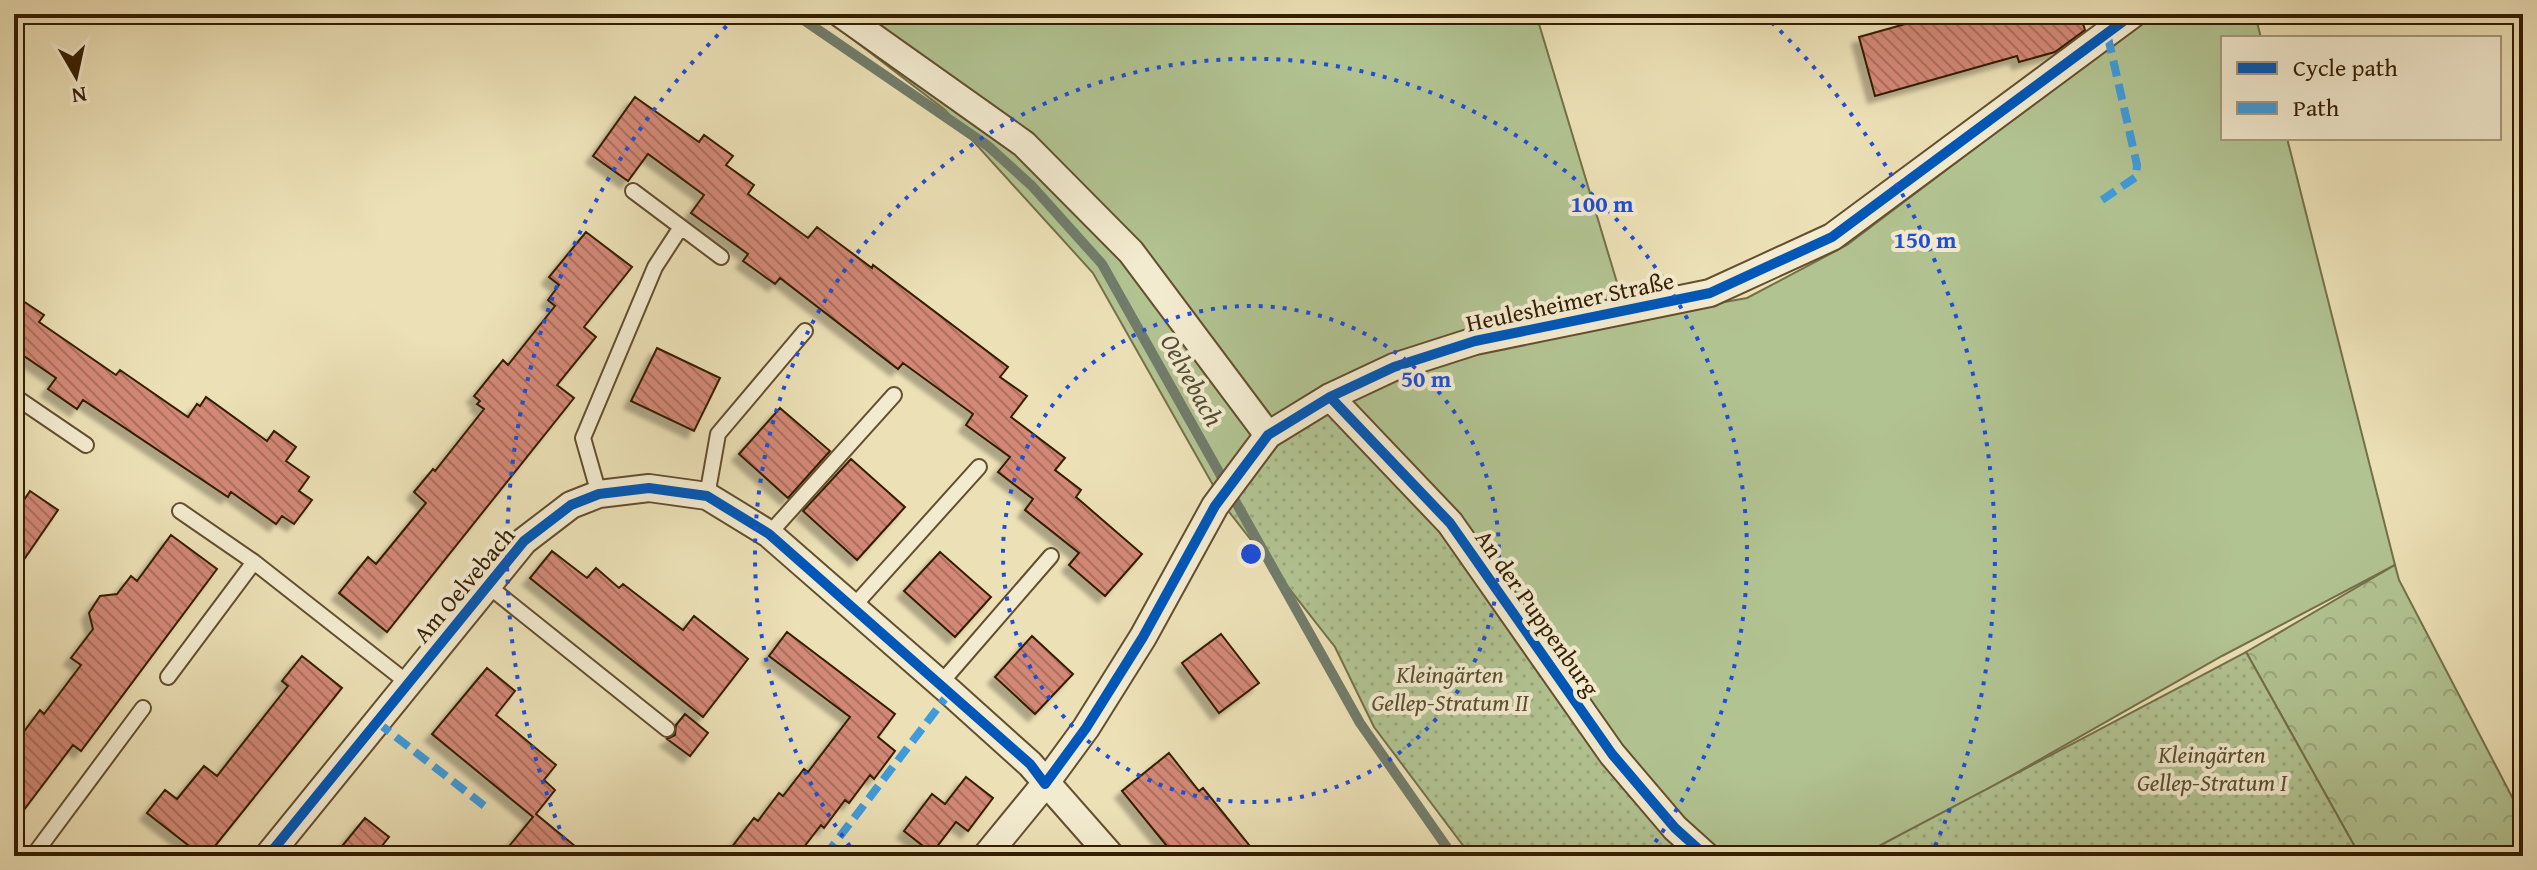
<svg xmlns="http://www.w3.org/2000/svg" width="2537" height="870" font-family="'Gentium Book Plus',serif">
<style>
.grass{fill:#b2c392;stroke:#747049;stroke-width:2}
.forest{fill:url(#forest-crowns);stroke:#747049;stroke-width:2}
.park{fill:url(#park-dots);stroke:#747049;stroke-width:2}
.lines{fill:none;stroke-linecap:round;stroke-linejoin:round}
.stream{stroke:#717c6b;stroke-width:10}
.building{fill:url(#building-back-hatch);stroke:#351d00;stroke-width:2;filter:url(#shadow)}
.lane-casing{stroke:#634e2e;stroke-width:18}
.street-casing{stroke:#634e2e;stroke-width:30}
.lane{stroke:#f3ebd0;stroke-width:14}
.street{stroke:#f3ebd0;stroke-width:26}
.quiet{stroke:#3e9bdc;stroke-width:8;stroke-dasharray:16 8;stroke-linecap:butt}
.cycleway-casing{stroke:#f3ebd0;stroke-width:15}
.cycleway{stroke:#0057b8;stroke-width:10}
.ring{fill:none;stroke:#1d4ed8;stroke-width:4;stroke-dasharray:4 8}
.labels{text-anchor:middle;stroke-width:8;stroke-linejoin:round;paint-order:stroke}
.street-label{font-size:24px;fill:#351d00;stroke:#f3ebd0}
.park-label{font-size:24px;font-style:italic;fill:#5a4f2c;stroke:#f3ebd0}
.water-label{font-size:26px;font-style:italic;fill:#534d35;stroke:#f3ebd0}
.centre{fill:#1d4ed8;stroke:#f3ebd0;stroke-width:4}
.ring-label{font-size:24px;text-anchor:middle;font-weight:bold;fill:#1d4ed8;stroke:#f3ebd0;stroke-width:8;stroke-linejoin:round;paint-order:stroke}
</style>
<defs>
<pattern id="forest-crowns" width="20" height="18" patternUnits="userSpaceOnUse" patternTransform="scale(2)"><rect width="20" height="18" fill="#b2c392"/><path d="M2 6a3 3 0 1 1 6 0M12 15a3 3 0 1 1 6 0" fill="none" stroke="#9aa77c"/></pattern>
<pattern id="park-dots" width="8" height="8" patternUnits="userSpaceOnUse" patternTransform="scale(2)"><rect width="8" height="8" fill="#b2c392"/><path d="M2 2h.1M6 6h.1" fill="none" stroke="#9aa77c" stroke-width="1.8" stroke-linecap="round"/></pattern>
<pattern id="building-back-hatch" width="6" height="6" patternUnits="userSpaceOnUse" patternTransform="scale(2)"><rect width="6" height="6" fill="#d38877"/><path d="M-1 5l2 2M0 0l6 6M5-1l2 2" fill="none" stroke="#ac6f5f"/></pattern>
<filter id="shadow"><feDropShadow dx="-7" dy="7" stdDeviation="2" flood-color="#0004"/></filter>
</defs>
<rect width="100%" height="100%" fill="#ece0b6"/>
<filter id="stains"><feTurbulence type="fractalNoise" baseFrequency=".0025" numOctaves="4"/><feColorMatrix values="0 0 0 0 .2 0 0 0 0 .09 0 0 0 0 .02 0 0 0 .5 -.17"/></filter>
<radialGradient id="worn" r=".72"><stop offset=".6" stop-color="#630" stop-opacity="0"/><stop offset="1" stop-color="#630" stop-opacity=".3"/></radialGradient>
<path class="grass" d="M 820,14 L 1536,14 L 1628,319 L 1747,298 L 1847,245 L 2153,14 L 2255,14 L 2261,38 L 2223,38 L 2223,138 L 2287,138 L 2395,565 L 2222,656 L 1870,856 L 1692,856 L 1629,795 L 1534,662 L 1226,508 L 1093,273 L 945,110 Z"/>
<path class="forest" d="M 2395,565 L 2399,580 L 2523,818 L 2523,856 L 2360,856 L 2246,652 Z"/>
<path class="park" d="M 1327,409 L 1395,477 L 1452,547 L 1629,795 L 1692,856 L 1471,856 L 1374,727 L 1335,647 L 1226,508 L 1257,464 L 1294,428 Z
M 2246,652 L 2360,856 L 1860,856 Z"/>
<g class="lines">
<path class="stream" d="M 795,14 L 988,146 L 1032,186 L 1102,264 L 1360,723 L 1453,856"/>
</g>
<path class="building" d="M 1941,14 L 2080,14 L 2085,30 L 2055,52 L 2019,62 L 2017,56 L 1875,96 L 1859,37 Z
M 635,97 L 699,142 L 704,135 L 733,156 L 726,165 L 754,185 L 748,194 L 808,238 L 817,227 L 872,268 L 873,265 L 1008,367 L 1000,377 L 1027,396 L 1011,417 L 1065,458 L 1055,470 L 1081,490 L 1076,497 L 1142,554 L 1105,596 L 1069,565 L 1079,553 L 1025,510 L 1033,499 L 998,472 L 1010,457 L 966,425 L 973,414 L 903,363 L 898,369 L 780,278 L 775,284 L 743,261 L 748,254 L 691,213 L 704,195 L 648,154 L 628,181 L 593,156 Z
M 586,232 L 632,267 L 584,327 L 596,337 L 557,385 L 574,398 L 387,632 L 339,593 L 368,557 L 376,564 L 426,503 L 414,492 L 433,469 L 435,471 L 484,409 L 477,404 L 480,401 L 474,396 L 503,360 L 508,365 L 555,306 L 548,300 L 559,285 L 549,277 Z
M 14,295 L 44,315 L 39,322 L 116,375 L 120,370 L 188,417 L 197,404 L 200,406 L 206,397 L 267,441 L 274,431 L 296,447 L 286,461 L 309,477 L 299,491 L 312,500 L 294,524 L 282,516 L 276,524 L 231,492 L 228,497 L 83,400 L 77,409 L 48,389 L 56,378 L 18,352 L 14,358 Z
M 657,348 L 720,378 L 694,431 L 631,401 Z
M 780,408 L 830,451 L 788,498 L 739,454 Z
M 851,459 L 905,507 L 857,560 L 803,511 Z
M 30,491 L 58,510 L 14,574 L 14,515 Z
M 171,535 L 217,569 L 81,751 L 73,745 L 14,823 L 14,745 L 40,710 L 44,714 L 81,665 L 71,658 L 93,629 L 89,613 L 100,596 L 117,594 L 131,576 L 137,581 Z
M 552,551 L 587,578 L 596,568 L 619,588 L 623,584 L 683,630 L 694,616 L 748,659 L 703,717 L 530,578 Z
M 940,552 L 991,597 L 955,637 L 904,591 Z
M 787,632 L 895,714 L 878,737 L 895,751 L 874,779 L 870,775 L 849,803 L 845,800 L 824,828 L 821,825 L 797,856 L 725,856 L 754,818 L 758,821 L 779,793 L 783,796 L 804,769 L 808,772 L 850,717 L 769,656 Z
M 1221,634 L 1259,683 L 1219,713 L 1182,663 Z
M 1032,636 L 1073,674 L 1035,714 L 995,677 Z
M 302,656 L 342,688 L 207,856 L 202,856 L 147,813 L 165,790 L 177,799 L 204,766 L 217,776 L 288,686 L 282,681 Z
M 487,668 L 515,691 L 496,715 L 556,765 L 544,780 L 555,790 L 536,814 L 587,856 L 501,856 L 533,817 L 432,734 Z
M 685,714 L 708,733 L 690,756 L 667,739 L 675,735 L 676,725 Z
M 1169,753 L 1199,791 L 1203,788 L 1258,856 L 1175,856 L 1122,791 Z
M 966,777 L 993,798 L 968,831 L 956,822 L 932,853 L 904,831 L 932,794 L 945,804 Z
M 365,818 L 389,837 L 374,856 L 334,856 Z"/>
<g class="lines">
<defs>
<path id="lane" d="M 681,227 L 721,257
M 14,396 L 86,445
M 599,494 L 583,438 L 655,267 L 681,227 L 633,191
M 707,496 L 718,434 L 805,331
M 180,511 L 254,562 L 408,683
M 769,534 L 894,395
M 487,585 L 667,729
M 852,608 L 979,467
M 168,677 L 254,562
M 940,684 L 1051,556
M 33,856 L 143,708"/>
<path id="street" d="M 841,14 L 1024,144 L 1131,252 L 1268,435
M 1330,397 L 1450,523 L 1612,754 L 1675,828 L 1706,856
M 268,856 L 524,541 L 571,505 L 599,494 L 649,488 L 707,496 L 769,534 L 950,692 L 1030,764 L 1111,856
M 986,856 L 1045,784 L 1086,728 L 1143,637 L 1215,506 L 1268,435 L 1330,397 L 1394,367 L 1475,341 L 1710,293 L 1832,237 L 2133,14"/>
</defs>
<use href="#lane" class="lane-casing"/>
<use href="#street" class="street-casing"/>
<use href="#lane" class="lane"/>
<use href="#street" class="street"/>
<path class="quiet" d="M 2102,200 L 2136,177 L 2137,165 L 2107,33
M 377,722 L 487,808
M 825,856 L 950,692"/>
<defs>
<path id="cycleway" d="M 1330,397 L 1450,523 L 1612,754 L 1675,828 L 1706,856
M 268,856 L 524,541 L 571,505 L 599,494 L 649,488 L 707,496 L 769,534 L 1030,764 L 1045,784 L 1086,728 L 1143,637 L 1215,506 L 1268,435 L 1330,397 L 1394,367 L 1475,341 L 1710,293 L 1832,237 L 2133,14"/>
</defs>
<use href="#cycleway" class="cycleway-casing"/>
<use href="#cycleway" class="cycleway"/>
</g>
<g class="ring">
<circle cx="1251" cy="554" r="248"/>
<path d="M857 856A496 496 0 1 1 1645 856"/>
<path d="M569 851A744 744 0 0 1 739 14M1763 14A744 744 0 0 1 1933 851"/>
</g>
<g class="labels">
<g class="street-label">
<text transform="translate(1570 302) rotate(-12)" y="8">Heulesheimer Straße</text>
<text transform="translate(464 585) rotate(-50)" y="8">Am Oelvebach</text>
<text transform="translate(1537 613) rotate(55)" y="8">An der Puppenburg</text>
</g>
<g class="park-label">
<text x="1450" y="683">Kleingärten<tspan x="1450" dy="28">Gellep-Stratum II</tspan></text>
<text x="2212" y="763">Kleingärten<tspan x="2212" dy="28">Gellep-Stratum I</tspan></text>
</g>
<g class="water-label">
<text transform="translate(1192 380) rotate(61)" y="9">Oelvebach</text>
</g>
</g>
<circle cx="1251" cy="554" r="12" class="centre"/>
<g class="ring-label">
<text x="1602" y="212">100 m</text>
<text x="1925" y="248">150 m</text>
<text x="1426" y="387">50 m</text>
</g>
<rect width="2537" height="870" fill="none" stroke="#ece0b6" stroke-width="48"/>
<rect x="16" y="16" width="2505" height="838" fill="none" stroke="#351d00" stroke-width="4"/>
<rect x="24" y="24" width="2489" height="822" fill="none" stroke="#351d00" stroke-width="2"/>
<rect x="2221" y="36" width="280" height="104" fill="#f3ebd0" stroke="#a7997d" stroke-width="2"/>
<rect x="2237" y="62" width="40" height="12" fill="#0057b8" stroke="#a7997d" stroke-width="2"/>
<text x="2293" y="76" font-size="24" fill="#351d00">Cycle path</text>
<rect x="2237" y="102" width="40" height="12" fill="#3e9bdc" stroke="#a7997d" stroke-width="2"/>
<text x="2293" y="116" font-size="24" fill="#351d00">Path</text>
<g transform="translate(76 76) rotate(171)" stroke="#f3ebd0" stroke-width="6" paint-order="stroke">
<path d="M0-6L14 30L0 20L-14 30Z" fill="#351d00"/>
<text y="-12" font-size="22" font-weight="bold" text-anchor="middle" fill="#351d00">N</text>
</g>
<rect width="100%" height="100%" filter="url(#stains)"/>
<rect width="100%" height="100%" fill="url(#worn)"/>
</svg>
